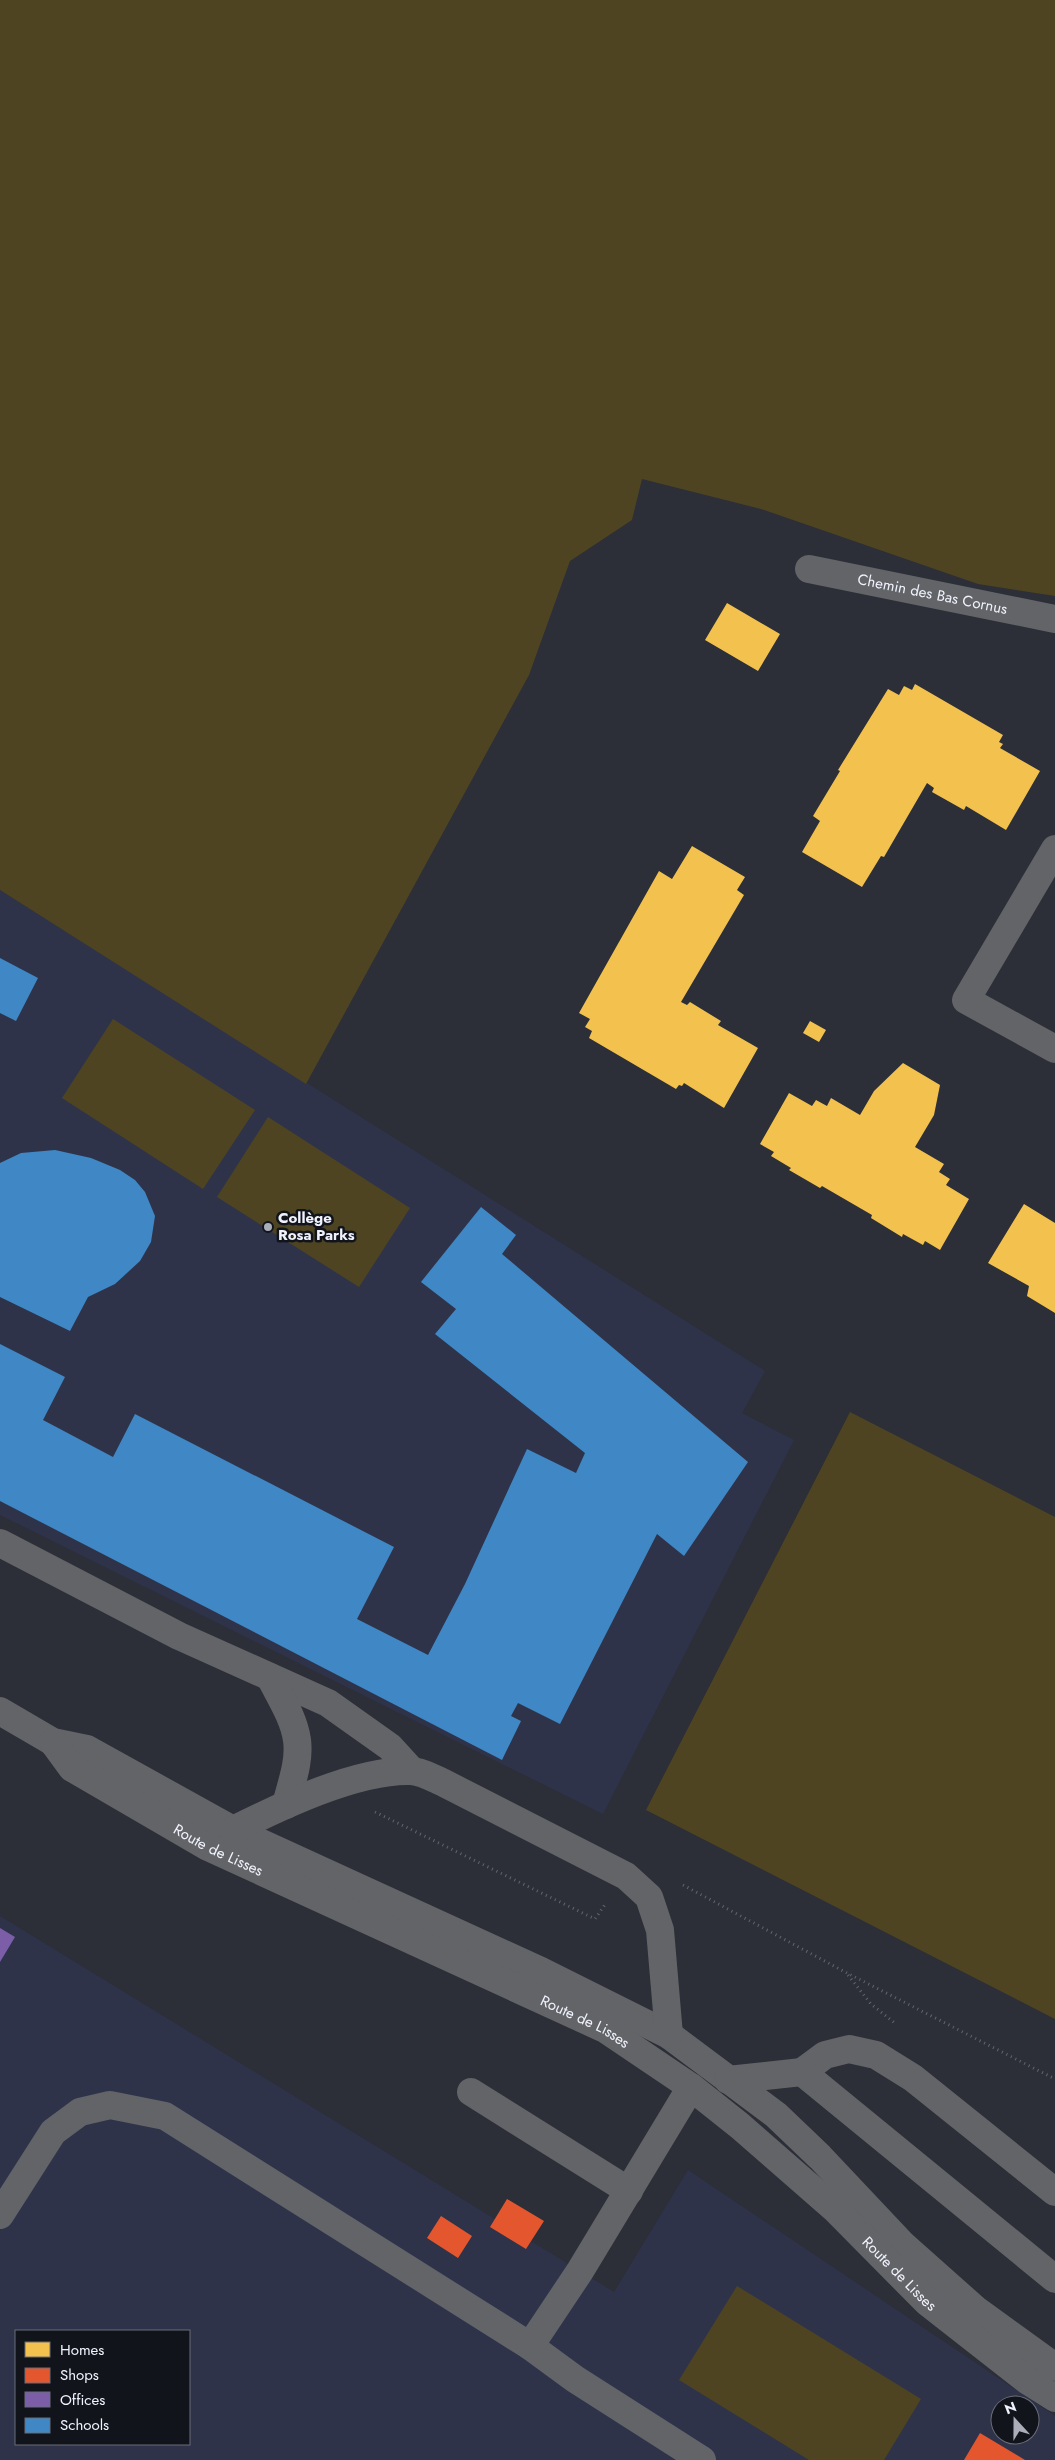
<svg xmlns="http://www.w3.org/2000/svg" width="1055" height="2460" font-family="Jost,sans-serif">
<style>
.built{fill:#2e334a;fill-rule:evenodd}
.green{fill:#4f4422}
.homes{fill:#f2c14e}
.shops{fill:#e4572e}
.offices{fill:#7b5ea7}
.schools{fill:#3f88c5}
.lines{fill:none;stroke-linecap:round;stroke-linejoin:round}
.path{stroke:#65666c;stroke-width:3;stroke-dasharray:1 4;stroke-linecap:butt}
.minor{stroke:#626468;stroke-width:28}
.poi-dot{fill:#abaeb8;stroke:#12141c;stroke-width:2}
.labels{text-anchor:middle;stroke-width:5;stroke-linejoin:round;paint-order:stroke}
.street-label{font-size:15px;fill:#f0f3fd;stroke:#12141c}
.poi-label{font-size:15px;font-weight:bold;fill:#f0f3fd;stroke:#12141c;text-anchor:start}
</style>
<rect width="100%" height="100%" fill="#2c2e38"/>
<path class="built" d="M 0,890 L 765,1371 L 742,1413 L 794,1440 L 603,1814 L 0,1515 Z
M 0,1916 L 614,2292 L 688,2170 L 1055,2416 L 1055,2460 L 0,2460 ZM 16,2331 L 189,2331 L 189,2444 L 16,2444 ZM 1000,2405 L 1030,2405 L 1030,2435 L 1000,2435 Z"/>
<path class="green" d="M 0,0 L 1055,0 L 1055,596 L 978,584 L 761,509 L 642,479 L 632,520 L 570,561 L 529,675 L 306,1084 L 0,890 Z
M 113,1019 L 255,1110 L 203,1189 L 62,1098 Z
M 268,1117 L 410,1208 L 359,1287 L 217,1197 Z
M 850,1412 L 1055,1517 L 1055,2019 L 646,1810 Z
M 737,2286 L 921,2399 L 884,2460 L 809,2460 L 679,2380 Z"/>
<path class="homes" d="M 727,603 L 780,634 L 758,671 L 705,640 Z
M 915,684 L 1003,735 L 999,742 L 1003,744 L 1000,748 L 1040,771 L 1006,830 L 966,806 L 964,810 L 932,792 L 934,788 L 927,783 L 884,857 L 881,856 L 862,887 L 802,852 L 820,821 L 813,816 L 840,771 L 838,770 L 888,689 L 899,695 L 904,686 L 912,690 Z
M 692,846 L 745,877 L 737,890 L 744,895 L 681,1002 L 687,1005 L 690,1002 L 721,1021 L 718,1025 L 758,1048 L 724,1108 L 684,1083 L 682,1086 L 679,1085 L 676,1089 L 589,1038 L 592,1031 L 585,1027 L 590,1019 L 579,1013 L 659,871 L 672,879 Z
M 810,1021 L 826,1030 L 819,1042 L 803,1033 Z
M 903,1063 L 940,1085 L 934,1115 L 915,1147 L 944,1164 L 939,1172 L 950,1179 L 946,1185 L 969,1199 L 940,1250 L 925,1241 L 923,1245 L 903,1234 L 902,1237 L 871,1218 L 872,1215 L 822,1186 L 820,1188 L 789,1170 L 791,1168 L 771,1156 L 774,1152 L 760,1144 L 789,1093 L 812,1106 L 816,1100 L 827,1106 L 831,1098 L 860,1115 L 874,1091 Z
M 1024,1204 L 1055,1223 L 1055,1313 L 1027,1296 L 1029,1286 L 988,1263 Z"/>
<path class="shops" d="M 507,2199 L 544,2221 L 526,2249 L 490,2227 Z
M 441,2216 L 472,2236 L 458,2258 L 427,2238 Z
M 980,2433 L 1025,2460 L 964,2460 Z"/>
<path class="offices" d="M 0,1928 L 15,1937 L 0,1962 Z"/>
<path class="schools" d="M 0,958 L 38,978 L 16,1021 L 0,1013 Z
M 55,1150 L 91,1158 L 120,1170 L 135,1180 L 145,1192 L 155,1216 L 151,1242 L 140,1261 L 115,1284 L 88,1297 L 70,1331 L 0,1297 L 0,1163 L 21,1153 Z
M 481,1207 L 516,1235 L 502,1254 L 748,1462 L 684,1556 L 657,1534 L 560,1724 L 518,1703 L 511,1716 L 521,1721 L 502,1760 L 0,1501 L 0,1344 L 65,1377 L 43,1420 L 113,1457 L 135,1414 L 394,1547 L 357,1619 L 428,1655 L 465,1584 L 527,1449 L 576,1473 L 585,1453 L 435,1334 L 456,1309 L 421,1282 Z"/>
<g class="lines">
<path class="path" d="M 375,1812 L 595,1919 L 606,1903
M 683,1885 L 847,1973 L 1055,2079
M 848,1975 L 871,2004 L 896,2024"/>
<g class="minor">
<path id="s1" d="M 809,569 L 1055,619"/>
<path d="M 1055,849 L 966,1000 L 1055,1049"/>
<path d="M 0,1543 L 179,1636 L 328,1703 L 390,1747 L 411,1770"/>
<path d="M 270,1677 C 280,1697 294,1718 297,1740 C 300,1762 291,1784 286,1805"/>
<path d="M 0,1711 L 53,1742 L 87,1749 L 233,1830 L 541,1971 L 669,2035 L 776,2115 L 820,2157 L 903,2245 L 975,2309 L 1055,2367"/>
<path id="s2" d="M 53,1742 L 72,1768 L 206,1846 L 605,2029 L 691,2087 L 740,2126 L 835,2209 L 927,2302 L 1028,2381 L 1055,2398"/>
<path d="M 233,1830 C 281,1806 356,1770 410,1771 C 420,1771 433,1778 442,1782 L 626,1876 L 649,1897 L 660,1930 L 669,2035"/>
<path d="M 802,2072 L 825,2055 L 849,2049 L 876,2055 L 913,2078 L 1055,2192"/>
<path d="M 728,2080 L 802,2072 L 1055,2279"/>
<path d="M 471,2092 L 629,2191"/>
<path d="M 0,2215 L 53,2132 L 80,2112 L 110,2105 L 165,2116 L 530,2346 L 575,2379 L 702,2460"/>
<path d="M 530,2346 L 580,2271 L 691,2087"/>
</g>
</g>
<circle class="poi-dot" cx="268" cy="1227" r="5"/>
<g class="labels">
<g class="street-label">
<text dy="5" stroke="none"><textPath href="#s1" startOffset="126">Chemin des Bas Cornus</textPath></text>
<text dy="5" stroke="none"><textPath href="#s2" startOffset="200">Route de Lisses</textPath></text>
<text dy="5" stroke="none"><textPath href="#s2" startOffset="605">Route de Lisses</textPath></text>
<text dy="5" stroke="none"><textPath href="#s2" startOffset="1010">Route de Lisses</textPath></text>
</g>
<g class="poi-label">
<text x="278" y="1223">Collège<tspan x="278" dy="17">Rosa Parks</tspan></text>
</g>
</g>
<rect x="15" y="2330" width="175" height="115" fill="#12141c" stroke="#6b6d76"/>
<rect x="25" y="2342" width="25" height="15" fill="#f2c14e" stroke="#6b6d76"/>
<text x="60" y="2355" font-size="15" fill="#f0f3fd">Homes</text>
<rect x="25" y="2368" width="25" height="15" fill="#e4572e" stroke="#6b6d76"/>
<text x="60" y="2380" font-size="15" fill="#f0f3fd">Shops</text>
<rect x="25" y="2392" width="25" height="15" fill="#7b5ea7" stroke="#6b6d76"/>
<text x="60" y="2405" font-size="15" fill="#f0f3fd">Offices</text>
<rect x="25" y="2418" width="25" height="15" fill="#3f88c5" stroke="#6b6d76"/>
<text x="60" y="2430" font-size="15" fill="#f0f3fd">Schools</text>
<g transform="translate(1015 2420) rotate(339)"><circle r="24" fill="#12141c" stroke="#6b6d76"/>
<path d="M0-4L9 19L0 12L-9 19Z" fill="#abaeb8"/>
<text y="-8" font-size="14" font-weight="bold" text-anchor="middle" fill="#f0f3fd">N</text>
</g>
</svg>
